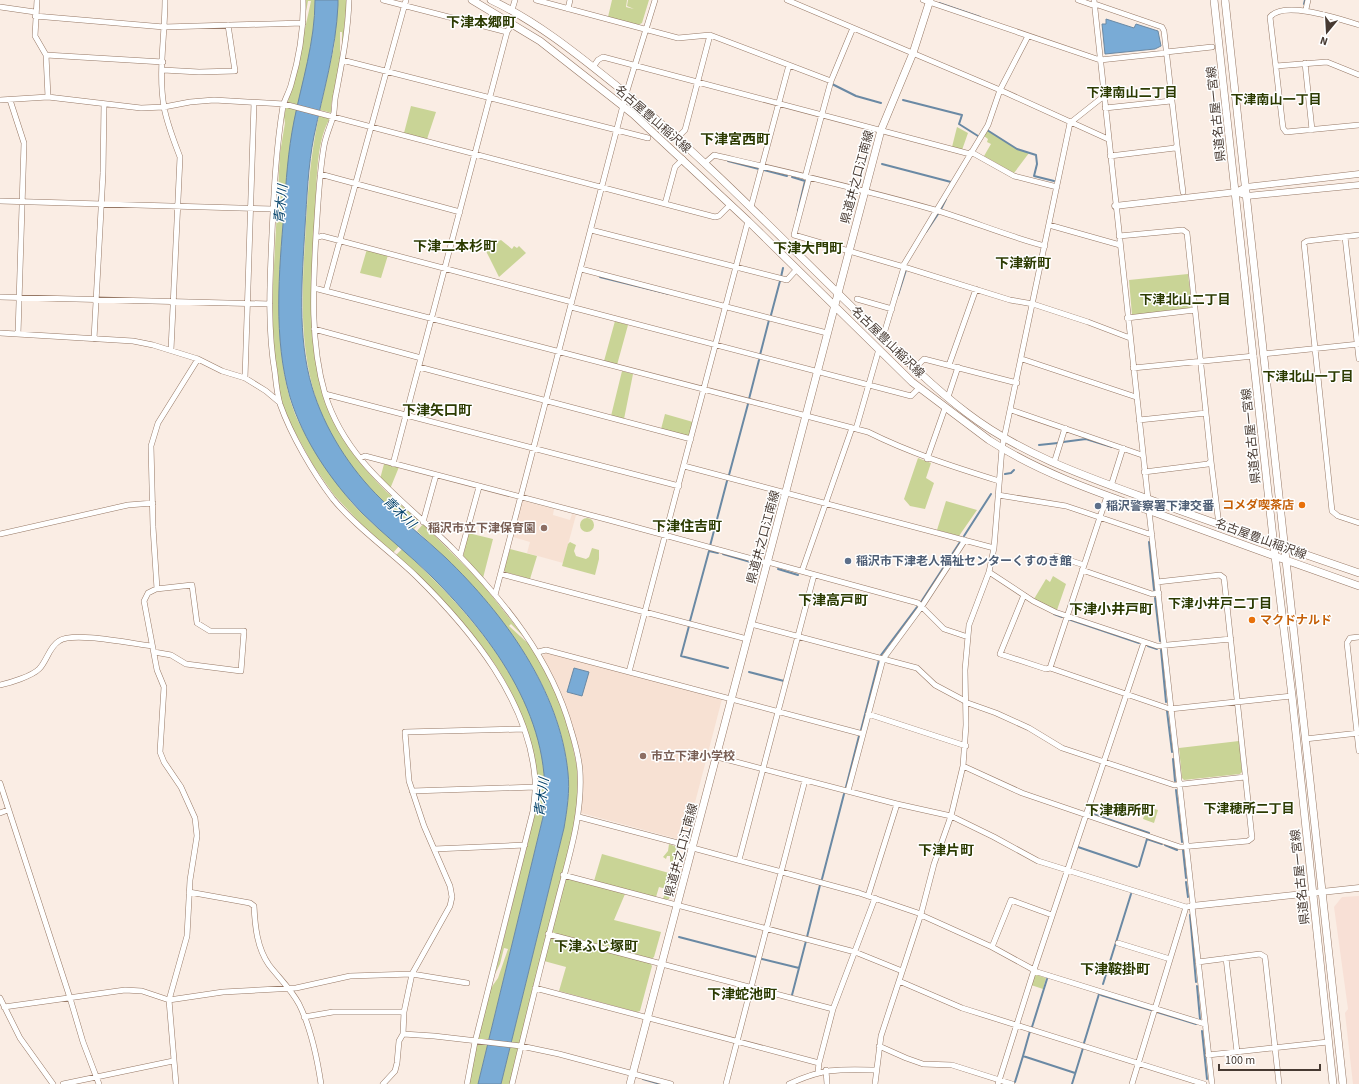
<svg xmlns="http://www.w3.org/2000/svg" width="1359" height="1084" font-family="'Source Sans 3','Noto Sans JP',sans-serif">
<style>
.commercial{fill:#f8e0d6}
.education{fill:#f7e1d3}
.green{fill:#c9d496}
.water{fill:#79abd6;stroke:#6a89a4}
.lines{fill:none;stroke-linecap:round;stroke-linejoin:round}
.stream{stroke:#6a89a4;stroke-width:2}
.minor-casing{stroke:#967865;stroke-width:6}
.tertiary-casing{stroke:#967865;stroke-width:7}
.secondary-casing{stroke:#967865;stroke-width:8}
.minor{stroke:#fff;stroke-width:5}
.tertiary{stroke:#fff;stroke-width:6}
.secondary{stroke:#fff;stroke-width:7}
.food-dot{fill:#e8710a;stroke:#fff;stroke-width:1.5}
.service-dot{fill:#5c6f8a;stroke:#fff;stroke-width:1.5}
.education-dot{fill:#8d6e63;stroke:#fff;stroke-width:1.5}
.labels{text-anchor:middle;stroke-width:3;stroke-linejoin:round;paint-order:stroke}
.street-label{font-size:12px;fill:#463931;stroke:#fff}
.food-label{font-size:12px;font-weight:bold;fill:#c56008;stroke:#fff;text-anchor:end}
.service-label{font-size:12px;font-weight:bold;fill:#4e5e75;stroke:#fff;text-anchor:start}
.education-label{font-size:12px;font-weight:bold;fill:#785e54;stroke:#fff;text-anchor:end}
.neighbourhood-label{font-size:13px;font-weight:bold;fill:#2c3b02;stroke:#fff}
.water-label{font-size:13px;font-style:italic;fill:#024169;stroke:#fff}
.quarter-label{font-size:14px;font-weight:bold;fill:#2c3b02;stroke:#fff}
</style>
<rect width="100%" height="100%" fill="#faede4"/>
<path class="commercial" d="M 1359,896 L 1359,1084 L 1353,1084 L 1345,1013 L 1348,1009 L 1334,907 L 1342,897 Z"/>
<path class="education" d="M 524,501 L 554,509 L 553,515 L 570,520 L 572,514 L 576,515 L 563,563 L 527,553 L 530,542 L 513,537 L 522,502 Z
M 546,653 L 722,699 L 685,841 L 581,813 L 582,786 L 578,745 L 561,692 L 542,656 Z"/>
<path class="green" d="M 305,0 L 315,0 C 315,36 306,70 298,105 L 288,102 L 308,15 L 311,1 L 308,1 L 305,17 Z
M 338,0 L 347,0 L 342,52 L 342,32 L 340,32 L 340,61 L 331,106 L 332,113 L 320,110 L 334,47 Z
M 612,0 L 627,0 L 626,7 L 634,9 L 627,6 L 628,0 L 649,0 L 642,23 L 638,25 L 608,17 Z
M 411,106 L 436,112 L 427,139 L 404,133 Z
M 286,107 L 297,110 C 289,143 287,178 284,212 C 279,276 272,353 295,414 C 301,429 311,442 320,456 C 328,468 336,482 345,494 C 359,514 381,530 399,546 L 393,553 L 362,525 L 334,495 L 313,465 L 290,423 L 281,402 L 273,351 L 272,303 L 280,153 L 285,123 L 284,117 Z
M 319,115 L 330,118 C 315,143 317,188 315,216 C 309,317 302,404 378,483 C 391,497 406,509 420,522 L 414,529 C 403,519 391,510 380,499 C 303,423 298,344 305,242 C 307,199 310,157 319,115 Z
M 957,127 L 968,133 L 962,150 L 952,147 Z
M 987,130 L 1017,149 L 1029,153 L 1014,173 L 984,156 L 991,144 L 987,142 L 988,139 L 984,136 Z
M 501,240 L 512,249 L 514,246 L 517,248 L 519,246 L 526,253 L 499,277 L 486,251 L 492,244 Z
M 367,249 L 388,255 L 381,278 L 360,273 Z
M 1188,274 L 1192,306 L 1189,309 L 1132,315 L 1129,280 Z
M 615,321 L 628,325 L 617,365 L 604,361 Z
M 622,371 L 633,374 L 624,419 L 611,416 Z
M 665,414 L 693,422 L 690,435 L 688,436 L 661,429 Z
M 918,458 L 931,463 L 926,478 L 934,483 L 925,509 L 910,506 L 904,499 Z
M 384,464 L 399,467 L 390,489 L 380,479 Z
M 946,501 L 977,510 L 959,536 L 937,530 Z
M580 525a7 7 0 1 1 14 0a7 7 0 1 1-14 0Z
M 423,524 L 481,582 L 525,638 L 511,624 L 509,626 L 532,647 L 546,672 L 566,716 L 577,767 L 578,787 L 577,815 L 510,1084 L 501,1084 L 564,828 C 567,810 570,792 568,773 C 559,675 486,595 417,531 Z
M 468,533 L 493,539 L 483,578 L 463,557 Z
M 570,542 L 576,545 L 574,551 L 576,556 L 586,559 L 589,557 L 592,548 L 599,550 L 599,559 L 595,575 L 562,566 L 568,544 Z
M 402,549 C 476,618 558,707 543,817 L 478,1084 L 469,1084 L 476,1044 L 491,988 L 498,978 L 508,949 L 504,948 L 500,964 L 495,974 L 536,809 C 537,800 539,791 538,782 C 533,730 509,678 476,639 C 451,610 422,583 396,555 Z
M 510,549 L 537,556 L 530,579 L 505,572 L 504,570 Z
M 1053,576 L 1066,584 L 1057,610 L 1034,599 L 1046,579 L 1050,582 Z
M 1239,741 L 1242,772 L 1240,774 L 1184,780 L 1182,778 L 1179,748 Z
M 1147,807 L 1158,810 L 1154,823 L 1143,819 Z
M 669,844 L 680,848 L 678,859 L 670,862 L 670,856 L 667,856 L 666,859 L 663,857 L 668,851 Z
M 602,854 L 676,875 L 669,899 L 663,899 L 666,889 L 659,887 L 656,897 L 594,881 Z
M 567,878 L 625,894 L 614,920 L 661,932 L 654,957 L 651,959 L 554,933 L 552,931 L 564,881 Z
M 552,937 L 650,963 L 652,966 L 640,1011 L 637,1012 L 559,991 L 566,967 L 544,961 L 550,939 Z
M 1037,975 L 1046,978 L 1043,989 L 1031,985 L 1034,976 Z"/>
<path class="water" d="M 315,0 L 338,0 L 338,5 C 336,50 323,92 314,136 C 308,166 307,197 305,227 C 302,279 297,336 312,387 C 324,428 350,469 381,499 C 401,520 425,538 446,558 C 504,614 560,690 568,773 C 570,791 567,810 564,828 L 501,1084 L 478,1084 L 543,817 C 556,723 495,640 432,577 C 410,555 384,535 362,513 C 331,481 303,440 290,397 C 273,338 279,272 284,212 C 286,181 288,151 294,121 C 302,81 315,42 315,0 Z
M 1106,19 L 1134,28 L 1136,24 L 1158,31 L 1161,46 L 1155,49 L 1105,54 L 1102,24 L 1106,24 Z
M 574,668 L 589,672 L 582,696 L 567,692 Z"/>
<g class="lines">
<path class="stream" d="M 939,3 L 980,17
M 1304,4 L 1305,0
M 832,84 L 856,96 L 881,103
M 903,100 L 962,115 L 959,124 L 978,136
M 987,130 L 1017,149 L 1036,155 L 1037,164 L 1034,176 L 1054,181
M 728,161 L 759,169
M 882,164 L 951,182
M 764,170 L 787,176
M 792,177 L 805,181 L 798,211
M 941,209 L 946,199
M 926,232 L 938,214
M 600,277 L 669,294
M 781,277 L 783,268
M 898,295 L 906,270
M 771,315 L 780,281
M 760,355 L 769,320
M 749,399 L 759,360
M 1063,442 L 1086,439 L 1112,447
M 1039,445 L 1058,443
M 1005,474 L 1011,473 L 1014,470
M 729,475 L 748,404
M 964,536 L 991,494
M 1149,542 L 1154,590
M 710,546 L 727,481
M 723,554 L 754,563
M 778,569 L 798,575
M 1155,598 L 1160,641
M 921,602 L 960,542
M 1054,614 L 1062,617
M 1068,619 L 1139,643
M 690,621 L 709,551 L 718,553
M 689,626 L 681,656 L 728,668
M 1148,646 L 1157,649
M 1161,650 L 1166,702
M 881,655 L 917,607
M 749,672 L 784,681
M 1167,711 L 1172,752
M 861,730 L 879,660
M 1173,759 L 1175,781
M 846,787 L 859,736
M 1176,790 L 1182,842
M 1090,813 L 1149,833
M 1165,845 L 1177,850
M 1078,847 L 1137,867
M 1183,850 L 1186,878
M 1139,866 L 1147,839 L 1162,844
M 822,879 L 844,794
M 1186,882 L 1188,897
M 1190,915 L 1196,982
M 679,937 L 756,957
M 807,937 L 820,885
M 762,959 L 799,968
M 1103,984 L 1131,894
M 1197,986 L 1200,1019
M 792,995 L 806,941
M 1101,995 L 1151,1010
M 1157,1012 L 1196,1024
M 1032,1027 L 1047,979
M 1202,1031 L 1207,1079
M 1084,1043 L 1099,994
M 1023,1056 L 1030,1031
M 643,1079 L 660,1084
M 1015,1082 L 1023,1056 L 1075,1073
M 1072,1084 L 1083,1048"/>
<defs>
<path id="minor" d="M 37,0 L 35,36 L 46,55 L 48,97
M 165,0 C 165,35 158,73 164,107 C 167,124 174,141 180,157 L 171,350
M 303,0 C 304,28 299,58 291,85 C 289,92 285,99 283,106 C 276,148 274,191 272,233 C 270,279 267,327 275,373 C 276,383 277,394 280,404 C 291,435 313,473 333,499 C 357,528 389,550 416,576 C 471,630 529,700 535,779 C 536,790 534,801 533,811 L 475,1042 L 467,1084
M 349,0 C 348,33 342,62 336,94 C 334,101 335,111 333,117 C 330,127 326,135 324,146 C 319,175 318,205 316,234 C 313,288 310,342 325,394 C 346,463 404,500 452,548 C 504,601 551,658 571,730 C 575,743 579,757 580,771 C 583,819 566,865 555,911 C 540,968 526,1026 512,1084
M 383,0 L 507,32
M 536,0 L 678,38 L 710,35 L 831,81
M 787,0 L 1000,90 L 1108,139
M 923,0 L 1100,60 L 1166,53
M 1078,0 L 1095,6
M 1094,0 L 1148,499
M 1095,4 L 1162,27 L 1164,31 L 1177,145 L 1175,148 L 1110,156
M 0,7 L 35,12
M 568,9 L 570,0
M 1306,9 L 1308,0
M 512,10 L 515,0
M 35,16 L 164,27 L 303,23
M 1359,25 C 1339,19 1284,0 1270,17 L 1283,128 L 1286,132 L 1359,125
M 1166,52 L 1212,47
M 46,55 L 163,62
M 342,60 L 648,138
M 1305,63 L 1312,130
M 1276,66 L 1327,62 L 1359,75
M 593,67 L 598,60 L 603,57 L 970,154
M 163,70 L 199,72 L 235,71 L 228,25
M 0,100 L 48,97 L 141,108 L 164,107 L 190,102 L 214,100 L 284,104 L 715,217 L 719,216 L 730,205
M 10,100 L 24,143 L 18,334
M 1105,108 L 1171,101
M 822,114 L 831,81 L 853,28
M 677,138 L 685,130 L 710,35
M 1177,145 L 1183,192
M 971,152 L 1014,176 L 1057,187
M 705,163 L 714,155 C 787,172 862,189 935,210 C 972,221 1007,236 1045,246
M 320,174 L 460,212
M 805,177 L 822,114
M 809,178 L 794,235 L 904,267 L 1010,300 L 1033,304 L 1088,322 L 1130,338
M 0,201 L 273,209
M 665,204 L 675,167 L 683,159
M 751,207 L 789,65
M 1049,225 L 1120,245
M 591,230 L 787,280 L 797,269
M 1359,235 L 1307,241 L 1304,243 L 1332,511 L 1338,516 L 1359,523
M 1119,236 L 1183,230 L 1187,233 L 1206,413
M 1345,237 L 1359,359
M 316,238 L 322,236 L 572,302
M 903,266 L 988,125 L 1000,90 L 1028,36
M 581,269 L 827,333
M 314,288 L 868,432 C 910,453 954,467 999,481
M 326,291 L 406,0
M 0,297 L 270,304
M 857,299 L 892,309
M 571,307 L 911,396 L 919,388
M 1127,318 L 1195,310
M 314,329 L 421,358
M 0,333 L 133,341 L 153,345 L 198,359 L 222,371 L 245,378 L 266,391 L 279,402
M 883,337 L 904,267
M 94,339 L 103,173 L 104,104
M 1263,354 L 1359,344
M 1022,359 L 1136,397
M 949,365 L 976,289
M 419,367 L 691,439
M 915,368 L 924,359 L 1017,383
M 1133,368 L 1254,356
M 245,378 L 254,103
M 325,394 L 679,486
M 948,397 L 958,367
M 1011,410 L 1142,455
M 1139,420 L 1206,413 L 1211,461 L 1208,464 L 1144,472
M 856,429 L 879,349
M 360,458 L 365,456 L 609,520 L 767,563
M 927,459 L 945,408
M 1211,461 L 1218,517
M 1054,463 L 1065,428
M 393,464 L 507,32 L 512,24
M 684,466 L 994,548
M 1111,486 L 1123,448
M 998,495 L 1066,506 L 1152,535
M 1149,511 L 1193,905
M 423,522 L 436,475
M 0,534 L 128,505 L 153,503
M 460,556 L 479,487
M 1056,556 L 1084,565
M 768,562 L 918,603 L 944,629 L 968,637
M 1082,570 L 1152,594 L 1159,593
M 802,571 L 852,428
M 989,572 L 1033,601 L 1055,612 L 1157,646 L 1231,639
M 501,574 L 747,639
M 157,589 L 153,527 L 151,446 L 158,423 L 198,359
M 495,595 L 626,94 L 655,0
M 1024,595 L 1000,654 L 1046,669 L 1050,668 L 1107,496
M 751,624 L 917,668 L 935,685 L 965,701
M 1359,637 L 1350,638 L 1347,643 L 1359,751
M 154,652 L 171,655 L 186,664 L 241,671 L 244,631 L 210,631 L 197,623 L 192,585 L 156,589 L 148,593 L 144,601 L 157,670 L 164,687 L 160,752 L 164,762 L 181,787 L 195,818 L 197,836 L 190,880 L 187,936 L 169,1000 L 176,1084
M 538,652 L 546,650 L 863,734
M 1050,668 L 1170,709 L 1292,696
M 629,672 L 748,221
M 0,685 C 10,683 32,676 39,669 C 47,661 49,647 59,641 C 73,631 133,644 152,646
M 965,702 L 996,713 L 1029,728 L 1062,748 L 1174,785 L 1245,777
M 868,714 L 966,746
M 1305,739 L 1359,733
M 717,757 L 897,804 L 951,816 L 994,837 L 1038,861 L 1186,907 L 1192,906 L 1212,1084
M 963,766 L 1022,793 L 1180,847 L 1248,841 L 1252,838 L 1224,578 L 1220,575 L 1157,582
M 0,783 L 70,998 L 83,1042 L 99,1084
M 412,791 L 535,787
M 848,791 L 883,659 L 922,606 L 965,540
M 0,813 L 8,810
M 579,817 L 693,847
M 693,848 L 859,893 L 921,914
M 434,849 L 525,845
M 739,860 L 814,575
M 563,875 L 855,952 L 902,971
M 189,892 L 250,903 L 254,906 C 255,926 257,948 269,965 C 279,978 291,989 299,1004 C 311,1028 317,1057 321,1084
M 868,896 L 897,804
M 921,915 L 992,947 L 1034,970
M 548,934 L 833,1009 L 819,1063 L 818,1072
M 1118,943 L 1170,959
M 992,947 L 1011,900 L 1052,915
M 1226,958 L 1237,1052
M 1198,962 L 1260,954 L 1265,957 L 1279,1084
M 1034,971 L 1205,1024
M 899,981 L 962,1008 L 1204,1084
M 535,988 L 819,1063
M 0,998 L 20,1038 L 53,1084
M 4,1007 L 125,990 L 142,991 L 169,1000 L 223,992 L 296,988 L 350,976 L 412,974 L 467,983
M 833,1009 L 875,898
M 304,1017 L 333,1012 L 404,1012
M 403,1034 L 434,1036 L 521,1046 L 559,1054 L 671,1084
M 879,1046 L 906,1058 L 923,1064 L 952,1065 L 1012,1084
M 1208,1055 L 1328,1042
M 826,1070 L 827,1084
M 63,1084 L 173,1061
M 383,1084 L 395,1071 L 397,1063 L 399,1041 L 403,1034 L 404,1012 L 412,974 L 450,906 L 452,897 L 450,886 L 424,826 L 409,781 L 405,732 L 524,729
M 726,1084 L 805,780
M 789,1084 C 824,1068 838,1069 876,1070
M 875,1084 L 881,1036 L 921,914 L 934,864 L 951,816 L 963,766 L 966,725 L 965,670 L 969,625 L 989,572 L 994,548 L 1002,448 L 1070,123 L 1104,96
M 998,1084 L 1034,970 L 1144,642
M 1132,1084 L 1186,907"/>
<path id="tertiary" d="M 1236,192 L 1247,196 L 1359,185
M 1115,206 L 1236,192 L 1246,187 L 1359,174
M 1192,906 L 1359,888"/>
<path id="secondary" d="M 472,0 L 540,41 L 633,114 L 748,221 L 912,382 L 989,440 C 1040,473 1099,493 1156,513 C 1224,538 1291,562 1359,586
M 491,0 C 538,22 578,55 618,87 C 700,154 774,231 850,305 C 888,342 925,381 967,413 C 1023,456 1093,479 1159,503 C 1225,527 1292,550 1359,573
M 1214,0 L 1275,556 L 1292,696 L 1333,1084
M 1225,0 L 1343,1084
M 630,1084 L 881,130 L 913,53 L 930,0"/>
</defs>
<use href="#minor" class="minor-casing"/>
<use href="#tertiary" class="tertiary-casing"/>
<use href="#secondary" class="secondary-casing"/>
<use href="#minor" class="minor"/>
<use href="#tertiary" class="tertiary"/>
<use href="#secondary" class="secondary"/>
</g>
<g class="food-dot">
<circle cx="1302" cy="505" r="4"/>
<circle cx="1252" cy="620" r="4"/>
</g>
<g class="service-dot">
<circle cx="1098" cy="506" r="4"/>
<circle cx="848" cy="561" r="4"/>
</g>
<g class="education-dot">
<circle cx="544" cy="528" r="4"/>
<circle cx="643" cy="756" r="4"/>
</g>
<g class="labels">
<g class="street-label">
<text transform="translate(1216 114) rotate(-96)" y="4">県道名古屋一宮線</text>
<text transform="translate(653 119) rotate(41)" y="4">名古屋豊山稲沢線</text>
<text transform="translate(857 177) rotate(-75)" y="4">県道井之口江南線</text>
<text transform="translate(888 342) rotate(44)" y="4">名古屋豊山稲沢線</text>
<text transform="translate(1251 436) rotate(-96)" y="4">県道名古屋一宮線</text>
<text transform="translate(763 537) rotate(-75)" y="4">県道井之口江南線</text>
<text transform="translate(1261 539) rotate(20)" y="4">名古屋豊山稲沢線</text>
<text transform="translate(681 850) rotate(-75)" y="4">県道井之口江南線</text>
<text transform="translate(1300 877) rotate(-96)" y="4">県道名古屋一宮線</text>
</g>
<g class="food-label">
<text x="1294" y="509">コメダ喫茶店</text>
<text x="1260" y="624" text-anchor="start">マクドナルド</text>
</g>
<g class="service-label">
<text x="1106" y="510">稲沢警察署下津交番</text>
<text x="856" y="565">稲沢市下津老人福祉センターくすのき館</text>
</g>
<g class="education-label">
<text x="536" y="532">稲沢市立下津保育園</text>
<text x="651" y="760" text-anchor="start">市立下津小学校</text>
</g>
<g class="neighbourhood-label">
<text x="1132" y="97">下津南山二丁目</text>
<text x="1276" y="104">下津南山一丁目</text>
<text x="1185" y="304">下津北山二丁目</text>
<text x="1308" y="381">下津北山一丁目</text>
<text x="1220" y="608">下津小井戸二丁目</text>
<text x="1249" y="813">下津穂所二丁目</text>
</g>
<g class="water-label">
<text transform="translate(280 204) rotate(-84)" y="5">青木川</text>
<text transform="translate(400 512) rotate(44)" y="5">青木川</text>
<text transform="translate(541 797) rotate(-83)" y="5">青木川</text>
</g>
<g class="quarter-label">
<text x="481" y="27">下津本郷町</text>
<text x="735" y="144">下津宮西町</text>
<text x="455" y="251">下津二本杉町</text>
<text x="808" y="253">下津大門町</text>
<text x="1023" y="268">下津新町</text>
<text x="437" y="415">下津矢口町</text>
<text x="687" y="531">下津住吉町</text>
<text x="833" y="605">下津高戸町</text>
<text x="1111" y="614">下津小井戸町</text>
<text x="1120" y="815">下津穂所町</text>
<text x="946" y="855">下津片町</text>
<text x="596" y="951">下津ふじ塚町</text>
<text x="1115" y="974">下津鞍掛町</text>
<text x="742" y="999">下津蛇池町</text>
</g>
</g>
<g transform="translate(1327 32) rotate(198)" stroke="#ffffff" stroke-width="3" paint-order="stroke">
<path d="M0-3L7 15L0 10L-7 15Z" fill="#463931"/>
<text y="-6" font-size="11" font-weight="bold" text-anchor="middle" fill="#463931">N</text>
</g>
<path d="M1219 1064v6h101v-6" fill="none" stroke="#463931" stroke-width="2"/>
<text x="1225" y="1064" font-size="12" fill="#463931" stroke="#ffffff" stroke-width="3" paint-order="stroke">100 m</text>
</svg>
